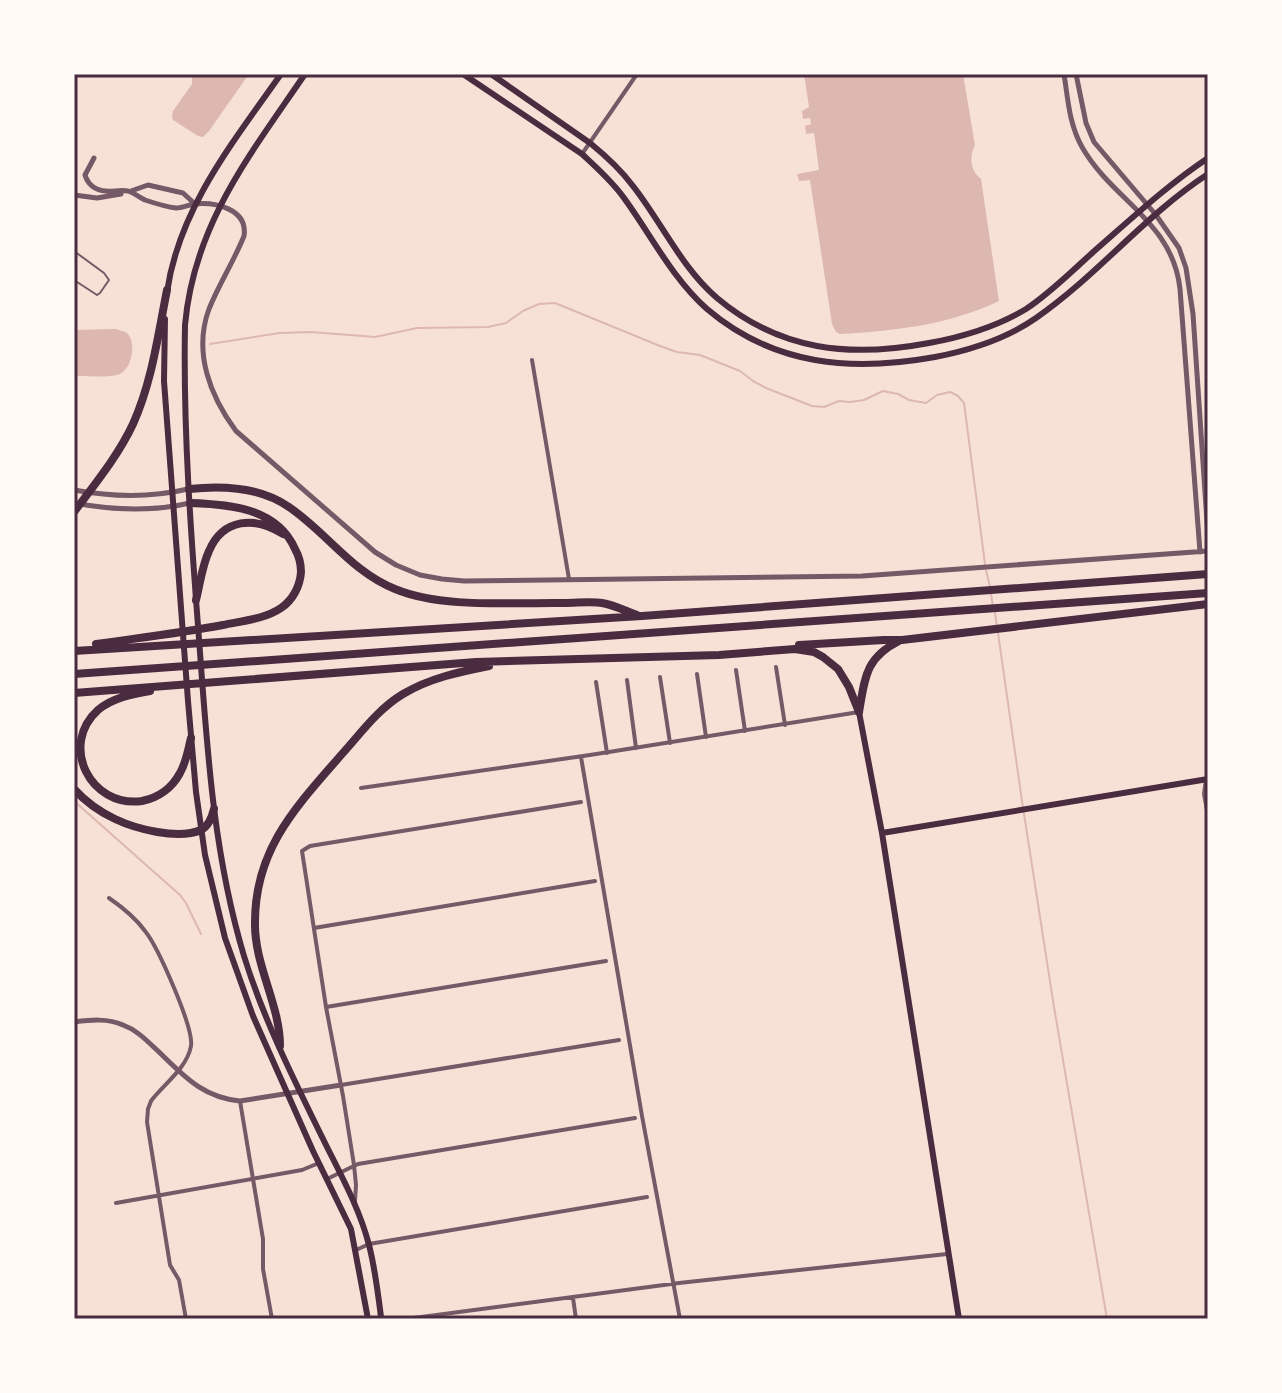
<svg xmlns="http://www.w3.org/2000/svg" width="1282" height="1393" font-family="'Roboto Serif',serif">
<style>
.water{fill:#dcb8b0}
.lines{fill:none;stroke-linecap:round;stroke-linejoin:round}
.stream{stroke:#dcb8b0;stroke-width:2}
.service{stroke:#755966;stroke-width:2}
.minor{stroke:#755966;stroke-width:4}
.tertiary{stroke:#755966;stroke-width:5}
.secondary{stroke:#4a2c40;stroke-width:6}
.motorway{stroke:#4a2c40;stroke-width:8}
.neatline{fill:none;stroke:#4a2c40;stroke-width:3}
</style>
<rect width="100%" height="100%" fill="#f7e1d7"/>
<path class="water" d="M 192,74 L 249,74 L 209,131 L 203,137 L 198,136 L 173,120 L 172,116 L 173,111 L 192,84 Z
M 804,74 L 963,74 L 975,145 C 969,158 970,170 981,179 L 999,301 C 949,325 894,331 840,334 L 836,332 L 832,324 L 810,180 L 799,181 L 797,174 L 819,170 L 814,133 L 806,134 L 805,126 L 811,124 L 810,118 L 803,119 L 802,111 L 809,107 Z
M 115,329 C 119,330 124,331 127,333 C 137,343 132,368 120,374 C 110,378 86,376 74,376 L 74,330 Z"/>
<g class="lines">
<path class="stream" d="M 210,344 L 279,333 L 311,332 L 375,337 L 417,328 L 488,327 L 506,323 L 523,311 L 539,304 L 555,303 L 660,346 L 677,352 L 700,355 L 740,371 L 753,381 L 766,388 L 812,406 L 824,407 L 839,401 L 850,402 L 864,400 L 883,391 L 898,394 L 909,400 L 926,403 L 937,395 L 950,392 L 958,396 L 964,403 L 985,564
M 986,570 L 990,587
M 991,594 L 993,607
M 995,613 L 997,627
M 998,633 L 1022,801 L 1054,1007 L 1107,1319
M 74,801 L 180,895 L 186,903 L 201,934"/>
<path class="service" d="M 74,251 L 104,273 L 109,280 L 100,293 L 97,295 L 74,280"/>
<path class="minor" d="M 582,154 L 637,74
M 532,360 L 569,579
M 776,667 L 785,725
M 736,670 L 745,731
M 697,674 L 706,737
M 660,677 L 670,743
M 627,680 L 636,748
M 596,682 L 607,753
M 581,757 L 642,1116 L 680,1319
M 1206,779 L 1204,794 L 1208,816
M 361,788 L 590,755 L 859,712
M 109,898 C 122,907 135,917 145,931 C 158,947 194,1028 191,1046 C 187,1068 164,1084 151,1101 L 148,1109 L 147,1122 L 170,1265 L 179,1280 L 186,1319
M 314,928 L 595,881
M 326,1007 L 606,961
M 341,1085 L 619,1040
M 240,1101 L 263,1239 L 263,1269 L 272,1319
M 327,1179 L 358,1164 L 635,1118
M 355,1201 L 356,1185 L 354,1165 L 343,1096 L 326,1007 L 302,851 L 310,846 L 581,802
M 116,1203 L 302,1170 L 319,1163
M 356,1250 L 369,1244 L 647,1197
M 573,1298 L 576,1319
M 406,1319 L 679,1283 L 947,1254"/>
<path class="tertiary" d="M 1064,74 C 1068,99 1069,124 1082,147 C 1112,200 1173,222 1180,289 L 1200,552
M 1076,74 L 1086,123 L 1094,142 L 1156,215 L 1179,248 L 1186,268 L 1193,314 L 1208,537
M 94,158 L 85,175 C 87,182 90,186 97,189 C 107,194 118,189 128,191 C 134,193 139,197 145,200 C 154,203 167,207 176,208 C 182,208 188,205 194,204 C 216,202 248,209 244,236 C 234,261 219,284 209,309 C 193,352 210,396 236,431 L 375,552 L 396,565 L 420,575 L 442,579 L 464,581 L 862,576 L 1208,551
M 131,191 L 148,185 L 183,193 L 195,204
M 74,195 L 97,198 L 121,194
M 74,490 C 112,497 150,498 188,489
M 74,503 C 112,510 152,512 190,503
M 74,1022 C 90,1020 108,1018 123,1025 C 137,1030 147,1041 158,1051 C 184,1076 202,1097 240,1101 L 341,1085"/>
<path class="secondary" d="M 305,74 C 250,155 194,224 185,325 C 183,430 191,535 199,639 C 207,746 213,853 244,956 C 264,1021 296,1084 326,1145 C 342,1177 360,1210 369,1245 C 375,1268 378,1293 381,1317 L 379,1319
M 463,74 L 582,154 C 597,168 612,181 624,198 C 651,235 672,278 707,309 C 774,366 852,372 935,357 C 971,350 1006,339 1036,318 C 1098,275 1145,215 1208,174
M 491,74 L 590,143 C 606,156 621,170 633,186 C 662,223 681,267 717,298 C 780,351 850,358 929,343 C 962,337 996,327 1026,309 C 1049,294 1070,273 1091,254 C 1129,221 1166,186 1208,158
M 167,292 C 179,208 234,141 281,74
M 165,319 L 164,381 L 188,701 L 196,792 L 205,855 L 225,938 L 253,1016 L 313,1151 L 351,1229 L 368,1319
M 859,712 L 882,833 L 959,1319
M 882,833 L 1208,779"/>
<path class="motorway" d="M 189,489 C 224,485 260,487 289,507 C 327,533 352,572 395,589 C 443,609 513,602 565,603 C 577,603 591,601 602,603 C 614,605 626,611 637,615
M 74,512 C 95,484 118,456 133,424 C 152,382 158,335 167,290
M 196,600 C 200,584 202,566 209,551 C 223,518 255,516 283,534
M 96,644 C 138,638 181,633 223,625 C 242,621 265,619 281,608 C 293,600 300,586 301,572 C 301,563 299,556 295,549 C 277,508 229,504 190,503
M 799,645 L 884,640 L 902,640 L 1208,604
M 74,651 L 642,616 L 1208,574
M 74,674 L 1208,593
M 150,691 C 132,694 112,698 98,710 C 59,745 90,808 142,801 C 158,798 172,788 180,773 C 186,763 188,750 191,738
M 74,693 L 476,662 L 719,655 L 795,649 L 814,652 L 823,657 L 838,669 L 849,687 L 859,712
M 859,712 C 865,678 865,658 899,641
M 74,789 C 85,801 100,812 115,819 C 136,829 178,840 201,830 C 209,826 212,817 214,809
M 280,1046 C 280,1004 254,965 255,922 C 255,848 297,806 342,754 C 361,733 378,709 403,694 C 430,678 459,672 489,666"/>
</g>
<rect width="1282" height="1393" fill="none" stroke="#fffaf5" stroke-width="152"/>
<rect x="76" y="76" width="1130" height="1241" class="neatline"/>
</svg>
